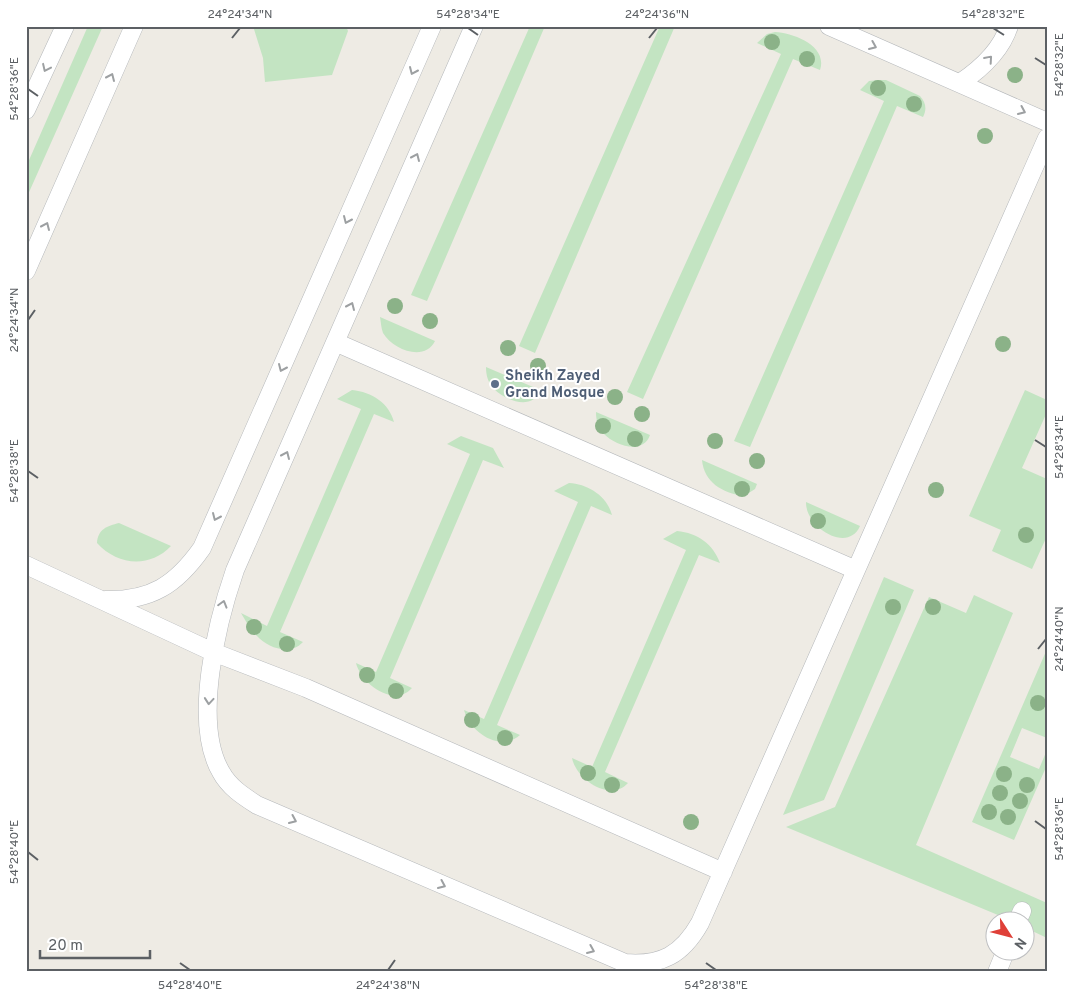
<svg xmlns="http://www.w3.org/2000/svg" width="1073" height="998" font-family="Overpass,sans-serif">
<style>
.green{fill:#c3e4c2}
.lines{fill:none;stroke-linecap:round;stroke-linejoin:round}
.service-casing{stroke:#b4b7ba;stroke-width:19}
.service{stroke:#fff;stroke-width:18}
.tree{fill:#8bb288}
.oneway{stroke:#9da0a2}
.ticks{fill:none;stroke:#5c6064;stroke-width:2}
.service-dot{fill:#5c6f8a;stroke:#fff;stroke-width:2}
.labels{text-anchor:middle;stroke-width:4;stroke-linejoin:round;paint-order:stroke}
.service-label{font-size:15px;font-weight:bold;fill:#4e5e75;stroke:#fff;text-anchor:start}
.neatline{fill:none;stroke:#5c6064;stroke-width:2}
.ticks-label{font-size:12px;text-anchor:middle;fill:#5c6064}
</style>
<rect width="100%" height="100%" fill="#eeebe4"/>
<path class="green" d="M 88,26 L 103,26 L 26,199 L 26,167 Z
M 253,26 L 346,26 L 348,31 L 332,75 L 265,82 L 263,58 Z
M 530,26 L 545,26 L 427,301 L 411,295 Z
M 660,26 L 675,26 L 535,353 L 519,346 Z
M 775,32 C 794,33 828,46 820,70 L 793,59 L 643,399 L 627,392 L 781,54 L 757,43 L 767,34 Z
M 878,80 L 886,80 L 920,96 C 926,103 927,109 923,117 L 897,106 L 750,447 L 734,441 L 884,101 L 860,90 L 869,81 Z
M 380,317 L 435,341 C 425,362 393,350 383,333 C 381,328 381,322 380,317 Z
M 486,367 L 540,390 C 533,411 506,401 494,389 C 488,383 486,375 486,367 Z
M 352,390 C 372,392 389,403 394,422 L 374,414 L 280,632 L 303,642 C 290,656 268,648 257,636 C 250,630 246,621 241,613 L 267,626 L 361,409 L 337,399 Z
M 1025,390 L 1047,400 L 1047,412 L 1022,468 L 1047,479 L 1047,536 L 1032,569 L 992,551 L 1001,530 L 969,516 Z
M 596,412 L 650,435 C 643,455 616,446 604,434 C 598,428 596,420 596,412 Z
M 461,436 L 493,448 L 504,468 L 483,460 L 390,678 L 412,688 C 394,708 361,684 356,663 L 376,672 L 470,454 L 447,444 Z
M 702,460 L 757,484 L 755,489 L 744,496 C 722,493 704,482 702,460 Z
M 569,483 C 588,484 607,496 612,515 L 591,506 L 497,725 L 520,735 C 500,753 470,732 464,710 L 484,719 L 578,502 L 554,491 Z
M 806,502 L 860,526 C 848,554 805,527 806,502 Z
M 119,523 L 171,546 C 149,569 117,565 97,543 C 98,529 107,526 119,523 Z
M 677,531 C 698,533 713,544 720,563 L 699,555 L 605,772 L 628,783 C 610,803 576,779 572,758 L 592,767 L 686,550 L 663,539 Z
M 884,577 L 914,590 L 824,800 L 783,815 Z
M 974,595 L 1013,613 L 916,845 L 1047,903 L 1047,938 L 1026,928 L 1026,920 L 1010,920 L 786,827 L 835,807 L 929,597 L 966,613 Z
M 1047,649 L 1047,738 L 1022,728 L 1010,757 L 1039,769 L 1047,750 L 1047,765 L 1014,840 L 972,822 Z"/>
<g class="lines">
<defs>
<path id="service" d="M 474,26 L 235,570 C 217,622 192,723 221,772 C 229,787 243,796 257,805 L 625,963 C 661,966 682,955 700,923 L 1047,138
M 829,26 L 1047,122
M 960,83 C 981,69 1001,51 1009,26
M 26,110 L 65,26
M 26,271 L 134,26
M 335,342 L 856,570
M 26,565 L 213,652 L 306,688 L 723,872
M 105,600 C 151,601 176,585 202,548 L 432,26
M 1018,920 L 1022,911
M 997,972 L 1006,950"/>
</defs>
<use href="#service" class="service-casing"/>
<use href="#service" class="service"/>
</g>
<g class="tree">
<circle cx="772" cy="42" r="8"/>
<circle cx="807" cy="59" r="8"/>
<circle cx="1015" cy="75" r="8"/>
<circle cx="878" cy="88" r="8"/>
<circle cx="914" cy="104" r="8"/>
<circle cx="985" cy="136" r="8"/>
<circle cx="395" cy="306" r="8"/>
<circle cx="430" cy="321" r="8"/>
<circle cx="1003" cy="344" r="8"/>
<circle cx="508" cy="348" r="8"/>
<circle cx="538" cy="366" r="8"/>
<circle cx="615" cy="397" r="8"/>
<circle cx="642" cy="414" r="8"/>
<circle cx="603" cy="426" r="8"/>
<circle cx="635" cy="439" r="8"/>
<circle cx="715" cy="441" r="8"/>
<circle cx="757" cy="461" r="8"/>
<circle cx="742" cy="489" r="8"/>
<circle cx="936" cy="490" r="8"/>
<circle cx="818" cy="521" r="8"/>
<circle cx="1026" cy="535" r="8"/>
<circle cx="893" cy="607" r="8"/>
<circle cx="933" cy="607" r="8"/>
<circle cx="254" cy="627" r="8"/>
<circle cx="287" cy="644" r="8"/>
<circle cx="367" cy="675" r="8"/>
<circle cx="396" cy="691" r="8"/>
<circle cx="1038" cy="703" r="8"/>
<circle cx="472" cy="720" r="8"/>
<circle cx="505" cy="738" r="8"/>
<circle cx="588" cy="773" r="8"/>
<circle cx="1004" cy="774" r="8"/>
<circle cx="612" cy="785" r="8"/>
<circle cx="1027" cy="785" r="8"/>
<circle cx="1000" cy="793" r="8"/>
<circle cx="1020" cy="801" r="8"/>
<circle cx="989" cy="812" r="8"/>
<circle cx="1008" cy="817" r="8"/>
<circle cx="691" cy="822" r="8"/>
</g>
<defs><path id="oneway-chevron" d="M-2-3.5L2.5 0L-2 3.5" fill="none" stroke-width="1.6" stroke-linecap="round" stroke-linejoin="round" transform="scale(1.25)"/></defs>
<g class="oneway">
<use href="#oneway-chevron" transform="translate(873 46) rotate(23)"/>
<use href="#oneway-chevron" transform="translate(989 59) rotate(-49)"/>
<use href="#oneway-chevron" transform="translate(46 68) rotate(115)"/>
<use href="#oneway-chevron" transform="translate(413 71) rotate(114)"/>
<use href="#oneway-chevron" transform="translate(111 77) rotate(-66)"/>
<use href="#oneway-chevron" transform="translate(1022 111) rotate(24)"/>
<use href="#oneway-chevron" transform="translate(416 157) rotate(-66)"/>
<use href="#oneway-chevron" transform="translate(347 220) rotate(114)"/>
<use href="#oneway-chevron" transform="translate(46 226) rotate(-66)"/>
<use href="#oneway-chevron" transform="translate(351 306) rotate(-66)"/>
<use href="#oneway-chevron" transform="translate(282 368) rotate(114)"/>
<use href="#oneway-chevron" transform="translate(286 455) rotate(-66)"/>
<use href="#oneway-chevron" transform="translate(216 517) rotate(114)"/>
<use href="#oneway-chevron" transform="translate(223 604) rotate(-74)"/>
<use href="#oneway-chevron" transform="translate(209 701) rotate(95)"/>
<use href="#oneway-chevron" transform="translate(293 820) rotate(24)"/>
<use href="#oneway-chevron" transform="translate(442 885) rotate(24)"/>
<use href="#oneway-chevron" transform="translate(591 950) rotate(23)"/>
</g>
<path class="ticks" d="M 468,28 L 478,35M 993,28 L 1004,35M 232,38 L 240,28M 649,38 L 657,28M 1035,58 L 1046,65M 28,89 L 38,96M 28,320 L 35,310M 1035,440 L 1046,447M 28,471 L 38,478M 1038,649 L 1046,639M 1035,821 L 1046,829M 28,852 L 38,860M 180,963 L 190,970M 706,963 L 716,970M 388,970 L 395,960"/>
<circle class="service-dot" cx="495" cy="384" r="5"/>
<g class="labels">
<g class="service-label">
<text x="505" y="380">Sheikh Zayed<tspan x="505" dy="17">Grand Mosque</tspan></text>
</g>
</g>
<rect width="1073" height="998" fill="none" stroke="#ffffff" stroke-width="55"/>
<g transform="translate(1010 936) rotate(126)"><circle r="24" fill="#ffffff" stroke="#bebfc1"/>
<path d="M0-4L9 19L0 12L-9 19Z" fill="#df4038"/>
<text y="-8" font-size="14" font-weight="bold" text-anchor="middle" fill="#5c6064">N</text>
</g>
<path d="M40 950v8h110v-8" fill="none" stroke="#5c6064" stroke-width="2.5"/>
<text x="48" y="950" font-size="15" fill="#5c6064" stroke="#ffffff" stroke-width="4" paint-order="stroke">20 m</text>
<rect x="28" y="28" width="1018" height="942" class="neatline"/>
<g class="ticks-label">
<text x="240" y="18">24°24'34"N</text>
<text x="468" y="18">54°28'34"E</text>
<text x="657" y="18">24°24'36"N</text>
<text x="993" y="18">54°28'32"E</text>
<text transform="translate(1059 65) rotate(-90)" y="4">54°28'32"E</text>
<text transform="translate(14 89) rotate(-90)" y="4">54°28'36"E</text>
<text transform="translate(14 320) rotate(-90)" y="4">24°24'34"N</text>
<text transform="translate(1059 447) rotate(-90)" y="4">54°28'34"E</text>
<text transform="translate(14 471) rotate(-90)" y="4">54°28'38"E</text>
<text transform="translate(1059 639) rotate(-90)" y="4">24°24'40"N</text>
<text transform="translate(1059 829) rotate(-90)" y="4">54°28'36"E</text>
<text transform="translate(14 852) rotate(-90)" y="4">54°28'40"E</text>
<text x="190" y="989">54°28'40"E</text>
<text x="388" y="989">24°24'38"N</text>
<text x="716" y="989">54°28'38"E</text>
</g>
</svg>
